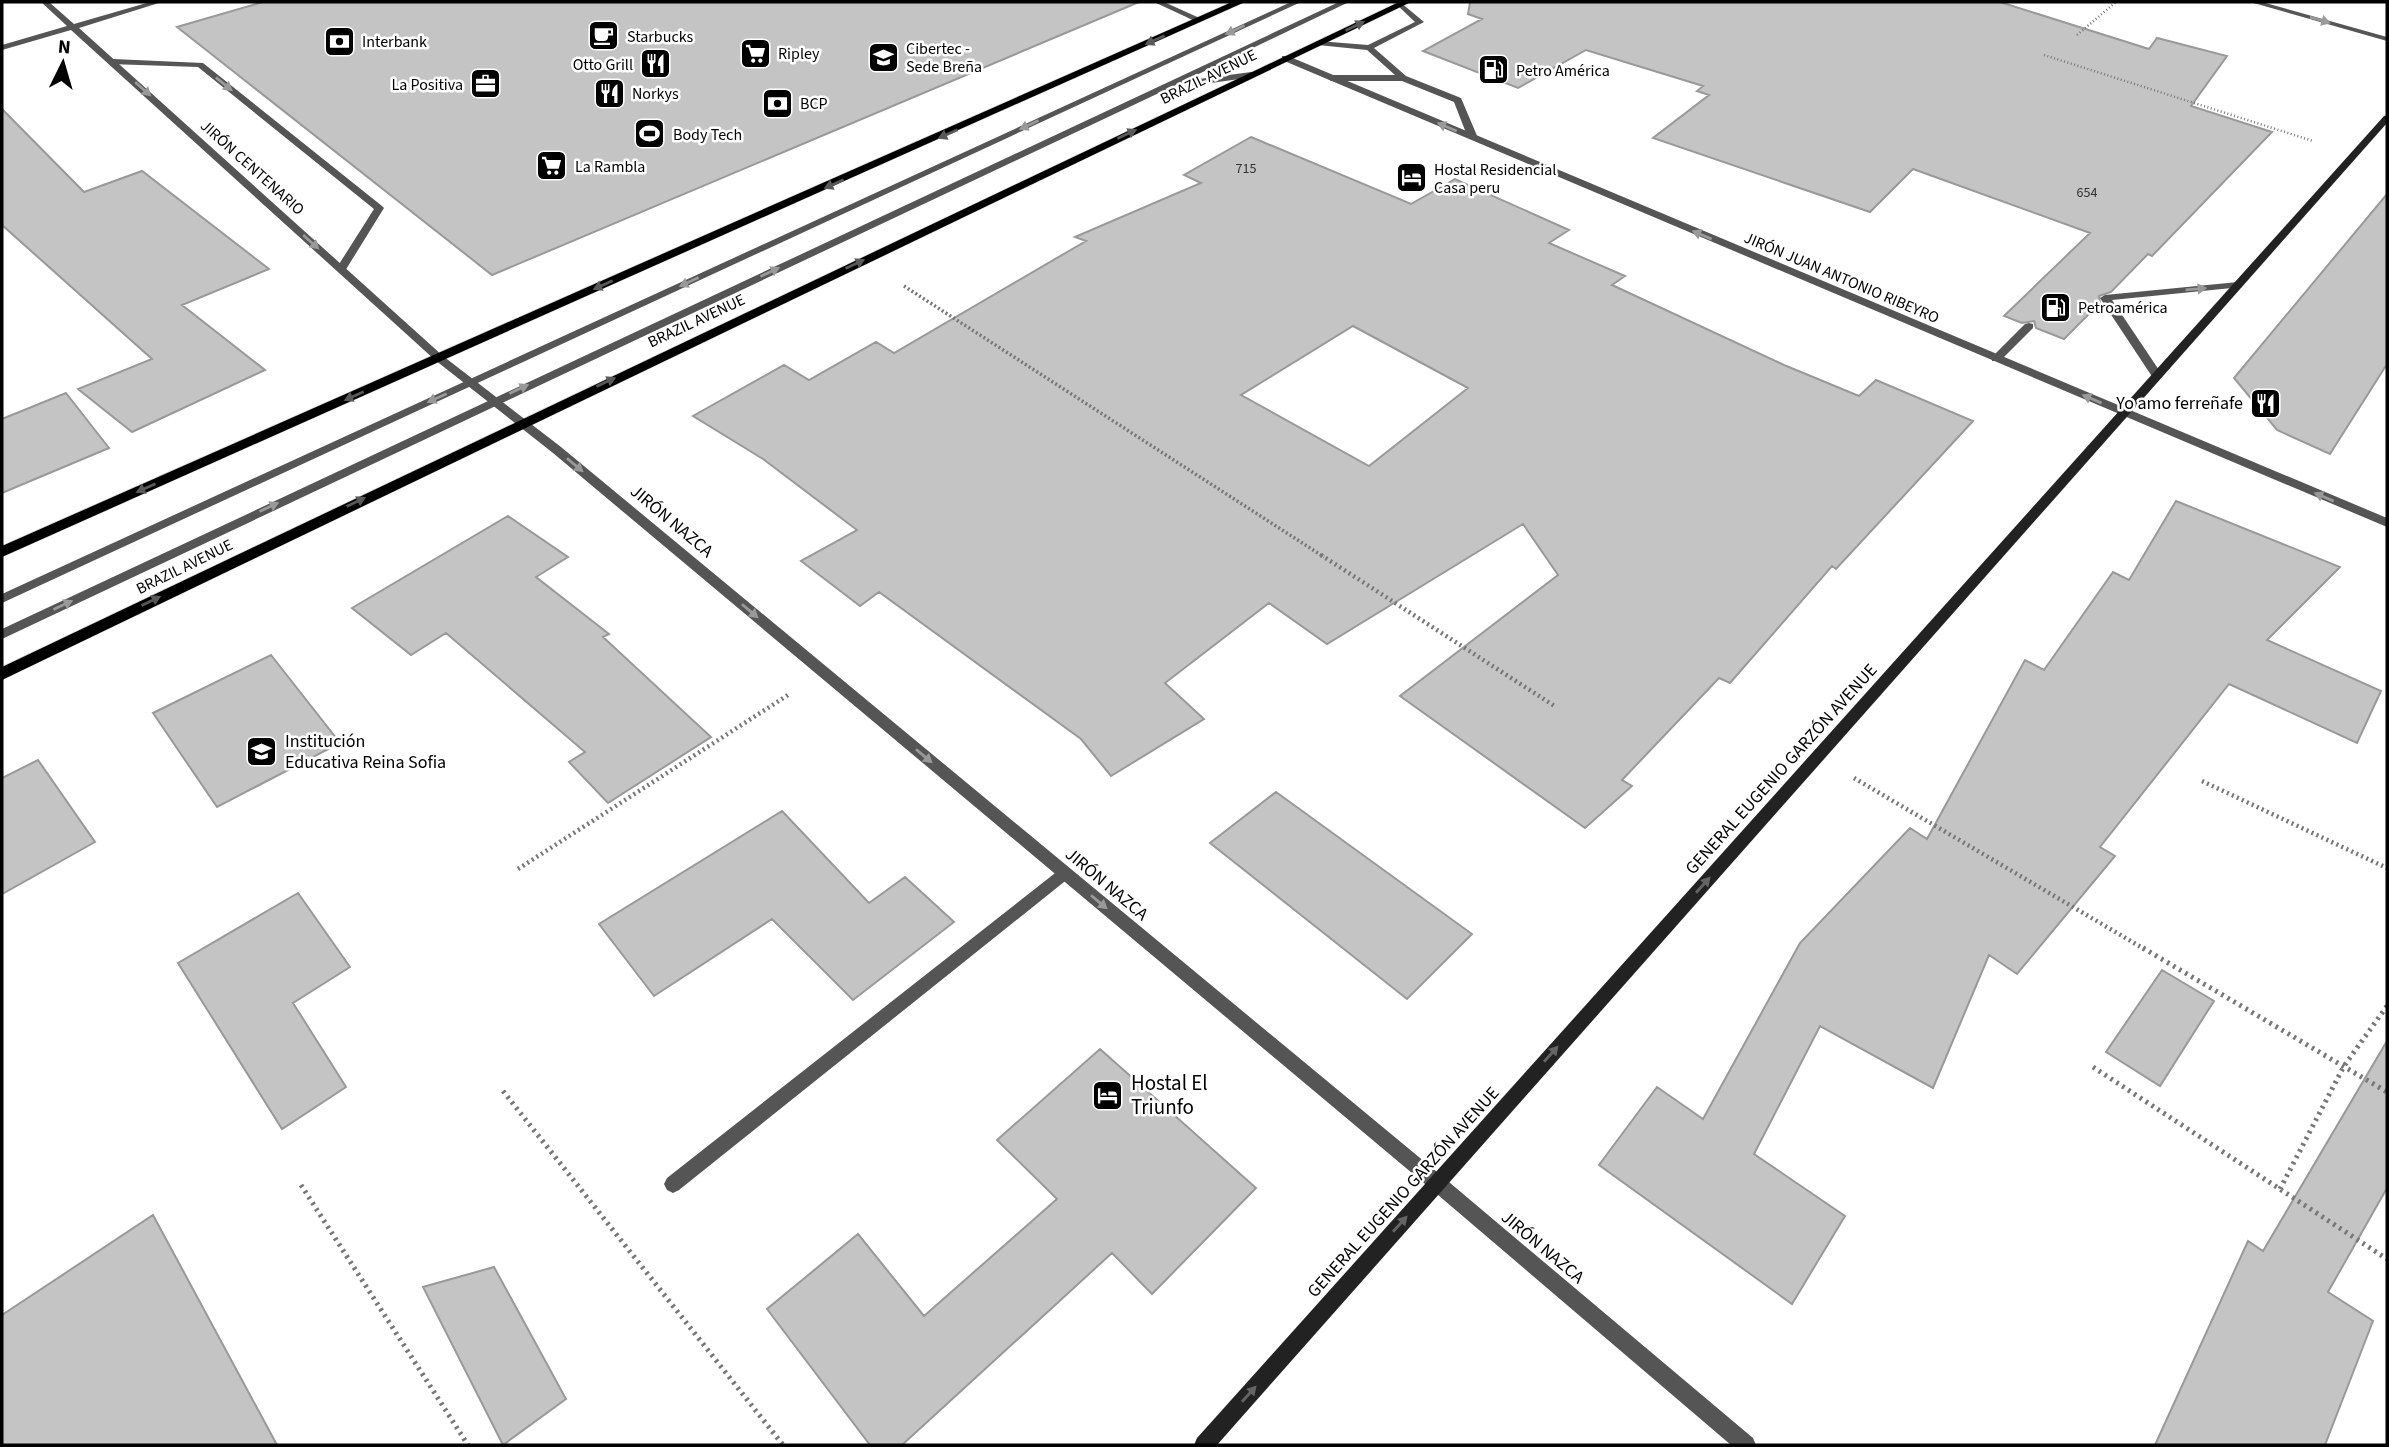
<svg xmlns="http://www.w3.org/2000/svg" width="2389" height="1447" font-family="'Source Sans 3',sans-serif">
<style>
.building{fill:#c4c4c4;stroke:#999;stroke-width:2;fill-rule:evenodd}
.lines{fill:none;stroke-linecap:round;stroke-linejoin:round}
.primary-casing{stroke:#dbdbdb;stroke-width:1}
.path-far3{stroke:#777;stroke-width:2.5;stroke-dasharray:1 2.5;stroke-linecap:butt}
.path-far2{stroke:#777;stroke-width:3.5;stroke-dasharray:2 2.5;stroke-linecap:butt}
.path-far1{stroke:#777;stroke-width:4.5;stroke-dasharray:2 3.5;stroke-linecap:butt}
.path{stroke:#777;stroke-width:5;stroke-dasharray:2.5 4.5;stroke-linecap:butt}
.lane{fill:#555;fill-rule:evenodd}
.street{fill:#555;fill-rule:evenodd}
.secondary{fill:#222;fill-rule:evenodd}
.primary{fill:#000;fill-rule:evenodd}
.oneway{fill:#999}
.oneway2{fill:#595959}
.oneway3{fill:#646464}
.labels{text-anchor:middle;stroke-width:5;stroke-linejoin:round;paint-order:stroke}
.number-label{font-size:14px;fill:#313131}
.far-poi-label{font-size:16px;fill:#000;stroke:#fff;text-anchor:start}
.far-street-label{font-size:16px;fill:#000;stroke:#fff}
.poi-label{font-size:18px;fill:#000;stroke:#fff;text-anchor:end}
.street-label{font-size:18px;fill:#000;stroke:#fff}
.near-poi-label{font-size:21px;fill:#000;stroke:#fff;text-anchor:start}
</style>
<rect width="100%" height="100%" fill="#fff"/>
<path class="building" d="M 263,2 L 1139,2 L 492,275 L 177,27 Z
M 1470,2 L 2000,2 L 2149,49 L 2157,38 L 2227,56 L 2191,106 L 2272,132 L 2152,256 L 2148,254 L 2111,292 L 2099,296 L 2100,303 L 2064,339 L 2036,328 L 2034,321 L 2022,323 L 2004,316 L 2090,233 L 1913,169 L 1870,212 L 1653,138 L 1709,95 L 1697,91 L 1703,86 L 1586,50 L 1518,88 L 1423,51 L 1482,19 L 1468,14 Z
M 2,109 L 84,192 L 142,171 L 269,269 L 182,305 L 265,370 L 132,432 L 78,389 L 152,359 L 2,225 Z
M 1251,137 L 1411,204 L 1455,179 L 1569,230 L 1549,243 L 1625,276 L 1612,285 L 1784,365 L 1859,396 L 1876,380 L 1973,421 L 1836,569 L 1832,566 L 1730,683 L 1719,678 L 1622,780 L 1632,786 L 1585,828 L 1400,696 L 1558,575 L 1523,524 L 1327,644 L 1269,603 L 1165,683 L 1204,719 L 1111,776 L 1081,739 L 879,592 L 860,606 L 801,561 L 857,530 L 763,459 L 693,416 L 784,365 L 809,380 L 876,342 L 894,353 L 1086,241 L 1075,237 L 1201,183 L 1184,175 ZM 1353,326 L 1468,388 L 1369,466 L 1241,395 Z
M 2387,194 L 2387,364 L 2330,454 L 2277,430 L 2234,378 Z
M 66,393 L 109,448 L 2,493 L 2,419 Z
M 2176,501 L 2340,567 L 2267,640 L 2381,691 L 2357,743 L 2229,684 L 2100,847 L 2115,856 L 2017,974 L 1989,955 L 1933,1088 L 1820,1026 L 1754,1154 L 1845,1216 L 1792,1304 L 1599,1165 L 1657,1087 L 1703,1119 L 1800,943 L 1910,828 L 1927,839 L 2025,660 L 2044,670 L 2113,572 L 2129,580 Z
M 508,516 L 568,557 L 536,577 L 609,634 L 603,637 L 711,737 L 608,803 L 569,762 L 585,752 L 446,633 L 411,655 L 352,608 Z
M 271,655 L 340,743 L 217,807 L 153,713 Z
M 38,760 L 95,842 L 2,894 L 2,778 Z
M 1276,792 L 1472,934 L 1407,999 L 1210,843 Z
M 782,811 L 869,903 L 905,877 L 954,922 L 853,1000 L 772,919 L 654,996 L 599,924 Z
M 298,893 L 350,967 L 293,1003 L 346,1087 L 282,1129 L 178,963 Z
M 2162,970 L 2214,1001 L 2160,1086 L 2106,1052 Z
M 2387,1041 L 2387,1188 L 2328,1292 L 2373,1321 L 2325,1445 L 2155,1445 L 2248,1241 L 2263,1251 Z
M 1100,1049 L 1256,1188 L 1152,1294 L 1112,1253 L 902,1445 L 870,1445 L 767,1309 L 858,1234 L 924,1316 L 1057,1199 L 997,1140 Z
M 153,1215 L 277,1445 L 2,1445 L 2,1315 Z
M 494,1267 L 566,1399 L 503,1445 L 423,1287 Z"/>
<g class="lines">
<defs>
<path id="primary" d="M 1232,2 L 1245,2 L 2,557 L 2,546 Z
M 1399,2 L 1411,2 L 2,680 L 2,667 Z"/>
</defs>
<use href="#primary" class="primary-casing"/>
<path class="path-far3" d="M 2077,35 L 2116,2
M 2044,55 L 2313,141"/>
<path class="path-far2" d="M 904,286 L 1324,557"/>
<path class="path-far1" d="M 1321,555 L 1556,707
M 1854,778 L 2146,950
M 2202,781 L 2387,868
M 518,869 L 788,695"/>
<path class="path" d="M 2143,948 L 2387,1092
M 2093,1067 L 2387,1259
M 503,1091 L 783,1445
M 301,1185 L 468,1445
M 2280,1189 L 2344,1066 L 2387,1006"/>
<path class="lane" d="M 1291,2 L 1301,2 L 2,603 L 2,594 Z
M 1339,2 L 1349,2 L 1184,81 L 1251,72 L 1255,75 L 1254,77 L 1182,87 L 1178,84 L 2,639 L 2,629 Z
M 1400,2 L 1424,22 L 1374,48 L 1406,76 L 1461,98 L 1478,138 L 1476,140 L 1468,138 L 1454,102 L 1402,81 L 1331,81 L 1327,78 L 1331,75 L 1395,75 L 1367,50 L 1318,45 L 1314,43 L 1318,41 L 1368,45 L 1415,22 L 1396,4 Z
M 113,59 L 203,63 L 382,206 L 384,208 L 345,271 L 336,269 L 374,209 L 198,67 L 110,64 L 110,60 Z
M 2238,282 L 2242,283 L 2242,287 L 2112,300 L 2163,376 L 2157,379 L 2153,378 L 2100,298 L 2105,295 Z
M 2029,323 L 2033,324 L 2033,328 L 2000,361 L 1992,361 L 1992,357 L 2025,324 Z
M 1064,868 L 1069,870 L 1072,874 L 1069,878 L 679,1190 L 673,1193 L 667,1190 L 664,1184 L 667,1178 L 1059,870 Z"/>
<path class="street" d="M 41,2 L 49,2 L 74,24 L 150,2 L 162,2 L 79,28 L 443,356 L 561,447 L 1443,1177 L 1753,1438 L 1756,1445 L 1731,1445 L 1431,1189 L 553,453 L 435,360 L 71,30 L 2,50 L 2,45 L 67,26 Z
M 1154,2 L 1164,2 L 1204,20 L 1197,22 Z
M 2250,2 L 2262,2 L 2387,37 L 2387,41 Z
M 1282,56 L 1288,56 L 2387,518 L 2387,527 L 1282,60 Z"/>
<path class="secondary" d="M 2387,115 L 2387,123 L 1217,1445 L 1194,1445 L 1197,1438 L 2384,116 Z"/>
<use href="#primary" class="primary"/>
</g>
<defs><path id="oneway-solid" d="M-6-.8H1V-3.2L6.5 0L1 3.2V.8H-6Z" transform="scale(1.75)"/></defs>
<g class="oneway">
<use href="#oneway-solid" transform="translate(2320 20) rotate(16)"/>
<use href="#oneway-solid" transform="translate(1235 30) rotate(155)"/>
<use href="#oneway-solid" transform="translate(224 84) rotate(39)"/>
<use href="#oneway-solid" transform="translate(143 89) rotate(42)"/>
<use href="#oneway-solid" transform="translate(1029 125) rotate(155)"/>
<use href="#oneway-solid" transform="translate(1447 127) rotate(-157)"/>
<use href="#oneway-solid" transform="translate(1702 235) rotate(-157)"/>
<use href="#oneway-solid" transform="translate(311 242) rotate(42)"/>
<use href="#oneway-solid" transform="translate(770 272) rotate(-25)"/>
<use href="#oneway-solid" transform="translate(689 282) rotate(155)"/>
<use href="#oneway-solid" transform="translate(2196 289) rotate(-5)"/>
<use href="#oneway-solid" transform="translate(519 389) rotate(-25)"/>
<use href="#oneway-solid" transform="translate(437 398) rotate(156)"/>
<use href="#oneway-solid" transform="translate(2092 399) rotate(-157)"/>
<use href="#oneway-solid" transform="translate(575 465) rotate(40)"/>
<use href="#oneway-solid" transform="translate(2324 497) rotate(-157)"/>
<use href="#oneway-solid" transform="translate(269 507) rotate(-25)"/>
<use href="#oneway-solid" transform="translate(63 605) rotate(-25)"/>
<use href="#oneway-solid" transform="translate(750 611) rotate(40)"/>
<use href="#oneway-solid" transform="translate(924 756) rotate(40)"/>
<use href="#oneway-solid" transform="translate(1099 902) rotate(40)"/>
</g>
<g class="oneway2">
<use href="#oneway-solid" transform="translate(1355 26) rotate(-26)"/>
<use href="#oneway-solid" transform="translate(1155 40) rotate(156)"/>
<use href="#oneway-solid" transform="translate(948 134) rotate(156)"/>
<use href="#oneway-solid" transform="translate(1127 134) rotate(-25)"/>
<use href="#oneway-solid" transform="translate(834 184) rotate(156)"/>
<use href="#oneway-solid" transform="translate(855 264) rotate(-25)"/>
<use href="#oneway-solid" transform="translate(603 285) rotate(156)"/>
<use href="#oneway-solid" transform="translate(606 382) rotate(-25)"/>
<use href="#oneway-solid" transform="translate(354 396) rotate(156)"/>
<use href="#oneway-solid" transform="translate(146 488) rotate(156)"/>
<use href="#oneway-solid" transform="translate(356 502) rotate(-26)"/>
<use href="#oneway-solid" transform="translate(151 601) rotate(-26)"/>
</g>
<g class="oneway3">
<use href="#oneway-solid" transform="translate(1703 885) rotate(-48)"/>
<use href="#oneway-solid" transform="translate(1551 1054) rotate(-48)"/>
<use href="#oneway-solid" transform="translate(1400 1224) rotate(-48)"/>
<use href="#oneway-solid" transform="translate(1249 1394) rotate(-48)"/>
</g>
<defs>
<symbol id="cafe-square" viewBox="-11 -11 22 22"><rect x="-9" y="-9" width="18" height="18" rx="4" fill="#000" stroke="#fff"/><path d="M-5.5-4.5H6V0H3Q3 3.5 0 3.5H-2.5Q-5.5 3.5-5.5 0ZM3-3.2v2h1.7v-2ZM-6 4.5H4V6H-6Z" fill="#fff"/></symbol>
<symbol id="bank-square" viewBox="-11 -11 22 22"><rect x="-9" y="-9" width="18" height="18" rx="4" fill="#000" stroke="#fff"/><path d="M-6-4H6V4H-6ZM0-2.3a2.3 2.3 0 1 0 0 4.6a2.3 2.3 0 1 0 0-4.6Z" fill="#fff"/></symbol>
<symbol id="supermarket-square" viewBox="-11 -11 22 22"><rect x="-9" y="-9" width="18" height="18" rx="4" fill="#000" stroke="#fff"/><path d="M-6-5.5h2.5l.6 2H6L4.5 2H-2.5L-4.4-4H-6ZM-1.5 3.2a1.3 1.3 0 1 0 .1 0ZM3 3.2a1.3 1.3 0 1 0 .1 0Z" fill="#fff"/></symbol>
<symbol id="school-square" viewBox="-11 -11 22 22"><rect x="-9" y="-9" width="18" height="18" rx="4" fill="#000" stroke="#fff"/><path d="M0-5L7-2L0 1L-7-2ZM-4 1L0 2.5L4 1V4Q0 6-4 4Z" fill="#fff"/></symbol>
<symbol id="restaurant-square" viewBox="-11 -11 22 22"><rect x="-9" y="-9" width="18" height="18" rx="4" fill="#000" stroke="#fff"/><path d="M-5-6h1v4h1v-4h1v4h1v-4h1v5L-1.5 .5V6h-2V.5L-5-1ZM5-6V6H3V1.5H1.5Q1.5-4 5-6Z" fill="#fff"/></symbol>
<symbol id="fuel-square" viewBox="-11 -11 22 22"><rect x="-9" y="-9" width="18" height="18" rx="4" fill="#000" stroke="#fff"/><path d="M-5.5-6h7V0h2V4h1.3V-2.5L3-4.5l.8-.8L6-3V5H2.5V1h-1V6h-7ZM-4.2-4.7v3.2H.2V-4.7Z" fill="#fff"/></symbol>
<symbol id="office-square" viewBox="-11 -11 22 22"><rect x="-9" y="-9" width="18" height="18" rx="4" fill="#000" stroke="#fff"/><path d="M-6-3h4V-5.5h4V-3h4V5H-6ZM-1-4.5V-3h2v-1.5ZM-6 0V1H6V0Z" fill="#fff"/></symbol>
<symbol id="stadium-square" viewBox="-11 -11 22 22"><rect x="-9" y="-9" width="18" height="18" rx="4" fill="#000" stroke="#fff"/><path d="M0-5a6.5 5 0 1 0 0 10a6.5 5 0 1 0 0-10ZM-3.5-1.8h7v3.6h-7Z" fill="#fff"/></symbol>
<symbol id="hotel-square" viewBox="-11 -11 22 22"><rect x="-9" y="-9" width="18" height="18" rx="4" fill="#000" stroke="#fff"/><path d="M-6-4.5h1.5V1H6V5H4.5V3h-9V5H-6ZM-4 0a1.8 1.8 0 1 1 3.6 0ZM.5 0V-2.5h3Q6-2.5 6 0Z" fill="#fff"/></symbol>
</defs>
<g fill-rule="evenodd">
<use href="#cafe-square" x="586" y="18" width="35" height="35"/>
<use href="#bank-square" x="322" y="24" width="35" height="35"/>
<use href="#supermarket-square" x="738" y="36" width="35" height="35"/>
<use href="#school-square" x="866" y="40" width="35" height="35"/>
<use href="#restaurant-square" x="638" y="46" width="35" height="35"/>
<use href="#fuel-square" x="1476" y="52" width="35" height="35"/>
<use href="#office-square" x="468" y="66" width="35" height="35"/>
<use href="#restaurant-square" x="592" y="76" width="35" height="35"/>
<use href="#bank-square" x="760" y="86" width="35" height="35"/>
<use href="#stadium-square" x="632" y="116" width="35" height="35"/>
<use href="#supermarket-square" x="534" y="148" width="35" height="35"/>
<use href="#hotel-square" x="1394" y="160" width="35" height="35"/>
<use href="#fuel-square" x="2038" y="290" width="35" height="35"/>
<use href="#restaurant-square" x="2248" y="386" width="35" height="35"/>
<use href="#school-square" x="244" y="734" width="35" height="35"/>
<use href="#hotel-square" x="1090" y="1078" width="35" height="35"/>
</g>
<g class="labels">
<g class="number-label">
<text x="1246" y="173">715</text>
<text x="2087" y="197">654</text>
</g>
<g class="far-poi-label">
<text x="627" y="42">Starbucks</text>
<text x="362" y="47">Interbank</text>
<text x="906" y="54">Cibertec -<tspan x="906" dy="18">Sede Breña</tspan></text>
<text x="778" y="59">Ripley</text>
<text x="633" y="70" text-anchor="end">Otto Grill</text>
<text x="1516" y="76">Petro América</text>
<text x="463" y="90" text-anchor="end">La Positiva</text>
<text x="632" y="99">Norkys</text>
<text x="800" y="109">BCP</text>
<text x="673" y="140">Body Tech</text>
<text x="575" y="172">La Rambla</text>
<text x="1434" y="175">Hostal Residencial<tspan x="1434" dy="18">Casa peru</tspan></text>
<text x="2078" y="313">Petroamérica</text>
</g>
<g class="far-street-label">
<text transform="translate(1208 76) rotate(-26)" y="6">BRAZIL AVENUE</text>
<text transform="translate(253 167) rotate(42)" y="6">JIRÓN CENTENARIO</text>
<text transform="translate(1842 277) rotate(23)" y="6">JIRÓN JUAN ANTONIO RIBEYRO</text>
<text transform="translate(696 320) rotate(-25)" y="6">BRAZIL AVENUE</text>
<text transform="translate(184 566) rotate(-26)" y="6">BRAZIL AVENUE</text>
</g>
<g class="poi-label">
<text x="2243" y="409">Yo amo ferreñafe</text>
<text x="285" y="747" text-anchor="start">Institución<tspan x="285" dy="21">Educativa Reina Sofia</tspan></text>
</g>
<g class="street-label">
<text transform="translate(672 521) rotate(40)" y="6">JIRÓN NAZCA</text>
<text transform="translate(1781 769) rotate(-48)" y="6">GENERAL EUGENIO GARZÓN AVENUE</text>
<text transform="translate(1107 884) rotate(40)" y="6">JIRÓN NAZCA</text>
<text transform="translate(1403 1192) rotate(-48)" y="6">GENERAL EUGENIO GARZÓN AVENUE</text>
<text transform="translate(1543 1247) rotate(40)" y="6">JIRÓN NAZCA</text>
</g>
<g class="near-poi-label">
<text x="1131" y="1090">Hostal El<tspan x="1131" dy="24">Triunfo</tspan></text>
</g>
</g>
<rect width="2389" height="1447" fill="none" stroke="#000000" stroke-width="7"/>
<g transform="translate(63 63) rotate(5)" stroke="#ffffff" stroke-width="5" paint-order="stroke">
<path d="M0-5L12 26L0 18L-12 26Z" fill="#000000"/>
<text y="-10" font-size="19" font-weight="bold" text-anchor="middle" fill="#000000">N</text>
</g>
</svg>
